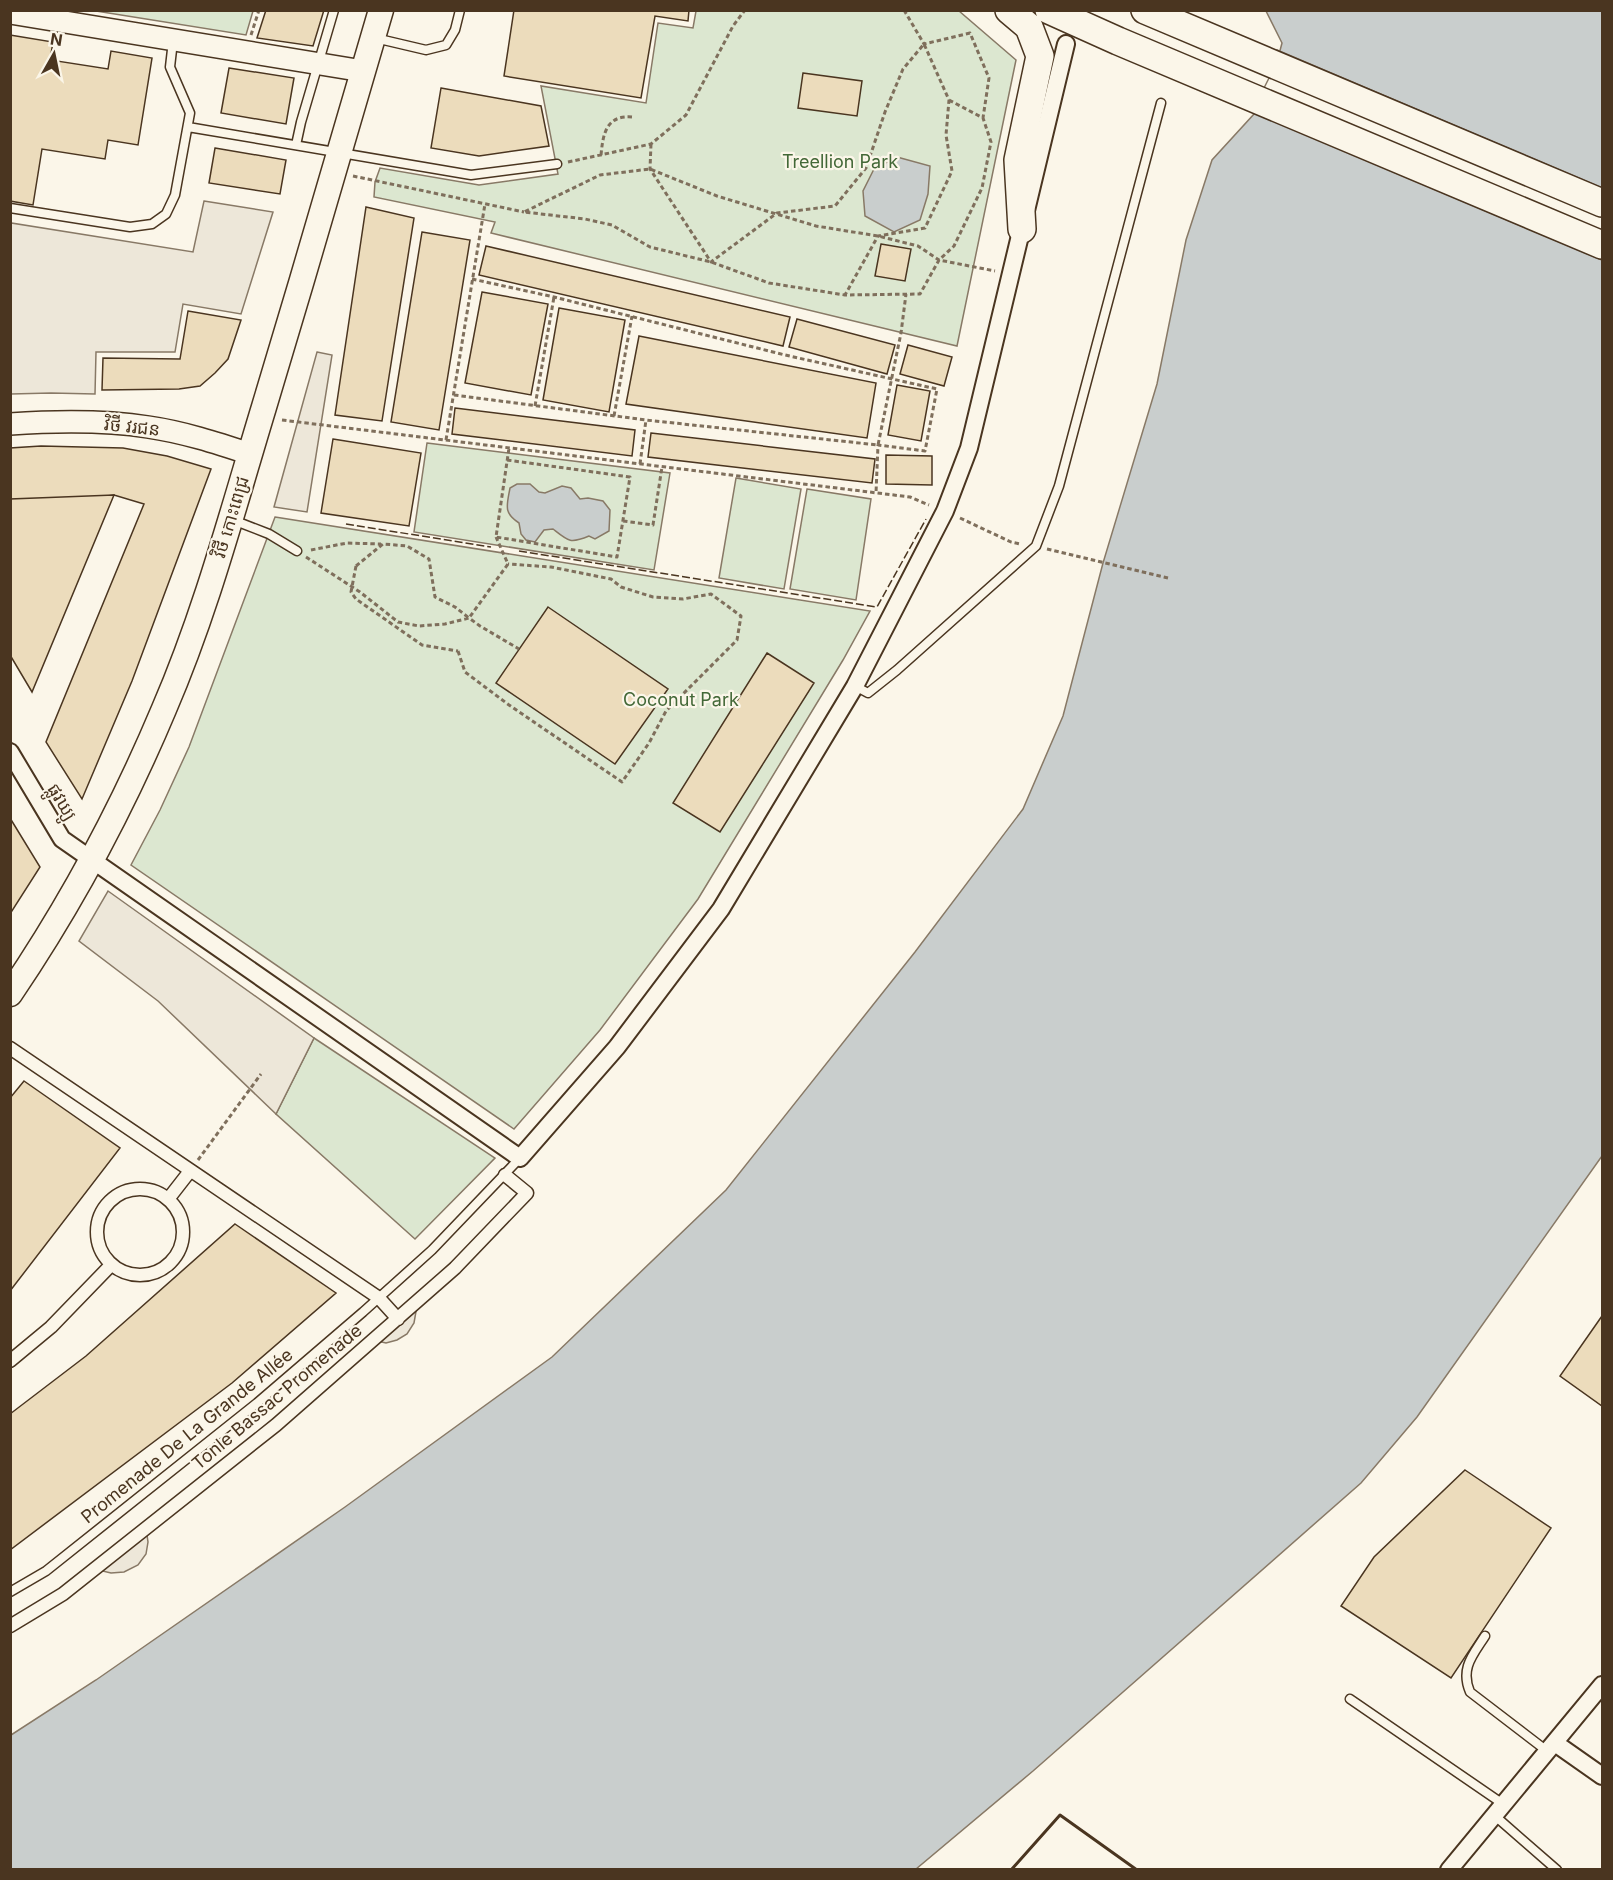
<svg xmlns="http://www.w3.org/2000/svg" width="1613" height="1880" font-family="Inter,'Noto Sans Khmer',sans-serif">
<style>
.green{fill:#dce7d0;stroke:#887966;stroke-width:1.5}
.parking{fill:#ede7d9;stroke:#887966;stroke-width:1.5}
.water{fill:#c9cecd;stroke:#887966;stroke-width:1.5}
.pier{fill:#fbf6e9;stroke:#887966;stroke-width:1.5}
.building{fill:#ecdcbc;stroke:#4a3520;stroke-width:1.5}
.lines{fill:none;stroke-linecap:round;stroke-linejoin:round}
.service-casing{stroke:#4a3520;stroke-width:11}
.pedestrian-casing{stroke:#4a3520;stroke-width:15}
.minor-casing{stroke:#4a3520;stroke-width:20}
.tertiary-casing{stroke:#4a3520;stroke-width:24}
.secondary-casing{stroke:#4a3520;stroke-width:27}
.primary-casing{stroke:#4a3520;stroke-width:30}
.path{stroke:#7f6f5c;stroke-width:3;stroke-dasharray:4.5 3;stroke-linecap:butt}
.service{stroke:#fbf6e9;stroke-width:8}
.pedestrian{stroke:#fbf6e9;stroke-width:12}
.minor{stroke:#fbf6e9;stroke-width:16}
.tertiary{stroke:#fbf6e9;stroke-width:21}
.secondary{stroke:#fbf6e9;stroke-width:24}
.primary{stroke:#fbf6e9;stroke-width:27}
.path-bridge{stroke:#7f6f5c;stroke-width:3;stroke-dasharray:4.5 3;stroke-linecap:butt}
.fence{stroke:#4a3520;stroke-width:1.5;stroke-dasharray:8 3;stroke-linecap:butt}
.wall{stroke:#4a3520;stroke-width:3}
.labels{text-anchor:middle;stroke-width:4.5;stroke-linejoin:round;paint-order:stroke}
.park-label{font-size:18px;fill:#436837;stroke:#fbf6e9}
.street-label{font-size:18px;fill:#4a3520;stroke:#fbf6e9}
</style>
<rect width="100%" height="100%" fill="#fbf6e9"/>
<path class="green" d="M 96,11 L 253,10 L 253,11 L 246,35 Z
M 696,11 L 959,11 L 1016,60 L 957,346 L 491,233 L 495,222 L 374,197 L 375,182 L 380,168 L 479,185 L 558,174 L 541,86 L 646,103 L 658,23 L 693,28 Z
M 427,443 L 670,473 L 654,570 L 414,532 Z
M 736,478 L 801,489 L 784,589 L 719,578 Z
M 807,489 L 871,499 L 856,600 L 790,589 Z
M 275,517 L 870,611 L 843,660 L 698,899 L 600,1030 L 514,1129 L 131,865 L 160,810 L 189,747 Z
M 314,1038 L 495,1158 L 415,1239 L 276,1114 Z"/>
<path class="parking" d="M 204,201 L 273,212 L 241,314 L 183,304 L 175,352 L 96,352 L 95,394 L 51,393 L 11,394 L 11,223 L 193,252 Z
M 317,352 L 332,355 L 307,512 L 274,507 Z
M 108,891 L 314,1038 L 276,1114 L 158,1001 L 79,941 Z
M 418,1300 L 414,1323 L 407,1334 L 397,1340 L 386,1343 L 373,1340 Z
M 146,1528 L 148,1542 L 146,1554 L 138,1565 L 124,1572 L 111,1573 L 94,1569 Z"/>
<path class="water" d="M 1266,11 L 1602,11 L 1602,1156 L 1417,1417 L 1361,1483 L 1033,1771 L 916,1869 L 11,1870 L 11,1735 L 96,1680 L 345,1507 L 552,1357 L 726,1190 L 915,952 L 1023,809 L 1063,716 L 1103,563 L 1157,384 L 1186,240 L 1212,160 L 1254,114 L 1273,77 L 1282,43 Z
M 897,157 L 930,166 L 928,194 L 920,220 L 894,232 L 865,216 L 863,191 L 874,169 Z
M 517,484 L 530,484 L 539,492 L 545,493 L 562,486 L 571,488 L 580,499 L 588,498 L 603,501 L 610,510 L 609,531 L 595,539 L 589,536 C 570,544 568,541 553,529 L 544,530 L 535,542 L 526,540 L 521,534 L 519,523 C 503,513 507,505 510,488 Z"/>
<path class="pier" d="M 1277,50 L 1602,188 L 1602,260 L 1252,112 L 1270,76 Z"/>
<path class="building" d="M 266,10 L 324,10 L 313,46 L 257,38 Z
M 514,10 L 689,10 L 688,21 L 655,16 L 641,98 L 504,76 Z
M 10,35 L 53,42 L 50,60 L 108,69 L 111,51 L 152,58 L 138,145 L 108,140 L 105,159 L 42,149 L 33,205 L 10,201 Z
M 229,68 L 294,78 L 286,124 L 221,113 Z
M 803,73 L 862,81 L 857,116 L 798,108 Z
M 441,88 L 541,106 L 549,146 L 479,156 L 431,148 Z
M 215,148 L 286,160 L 280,194 L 209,183 Z
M 366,207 L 414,218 L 382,421 L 335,415 Z
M 422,232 L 470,240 L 439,430 L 391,422 Z
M 881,244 L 911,249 L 905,281 L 875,276 Z
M 486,246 L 790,317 L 783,346 L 479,275 Z
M 482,292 L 548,304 L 531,395 L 465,383 Z
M 559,308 L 625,320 L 609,412 L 543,400 Z
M 188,311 L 241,320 L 228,359 L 215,373 L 200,386 L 179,389 L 102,390 L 103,358 L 180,359 Z
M 797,319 L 895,345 L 887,374 L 789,347 Z
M 639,336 L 876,383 L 867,438 L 626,404 Z
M 908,345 L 952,357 L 944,386 L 900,374 Z
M 897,385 L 930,391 L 921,441 L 888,435 Z
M 455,408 L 635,430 L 632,456 L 452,434 Z
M 651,433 L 875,459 L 872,483 L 648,457 Z
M 333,439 L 421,453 L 409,526 L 321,513 Z
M 41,446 L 123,448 L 167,456 L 211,469 L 132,681 L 82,799 L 46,742 L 144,504 L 114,495 L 10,499 L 10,448 Z
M 886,455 L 932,456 L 932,485 L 886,484 Z
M 114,495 L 32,692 L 10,655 L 10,499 Z
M 548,607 L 668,689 L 615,764 L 496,683 Z
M 767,653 L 814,683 L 720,832 L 673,803 Z
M 10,818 L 40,867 L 10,914 Z
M 24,1081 L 120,1148 L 10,1291 L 10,1098 Z
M 235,1224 L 336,1293 L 232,1383 L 10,1550 L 10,1414 L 86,1356 Z
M 1602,1316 L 1602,1406 L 1560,1376 Z
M 1465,1470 L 1551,1528 L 1451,1678 L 1341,1606 L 1374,1557 Z"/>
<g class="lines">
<defs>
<path id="service" d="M 375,38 L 426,50 L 446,45 L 455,30 L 460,10
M 188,127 L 471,175 L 557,164
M 296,145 L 301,122 L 334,10
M 10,208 L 130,227 L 152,224 L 166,214 L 175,195 L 190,113 L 170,67 L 173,41
M 233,520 L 269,534 L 297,551
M 855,686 L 868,693 L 897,670 L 1036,546 L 1059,486 L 1161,103
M 10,1592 L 46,1571 L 257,1403 L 363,1312 L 432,1250 L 520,1158
M 1485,1636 C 1473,1655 1460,1668 1470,1692 L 1547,1751
M 1350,1699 L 1503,1804
M 1494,1815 L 1557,1870"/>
<path id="pedestrian" d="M 10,1048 L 379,1298 L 398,1319
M97 1232a43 43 0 1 1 86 0a43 43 0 1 1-86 0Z
M 169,1198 L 190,1171
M 10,1361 L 51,1327 L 111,1265
M 10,1626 L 63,1594 L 276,1425 L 455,1268 L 527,1193 L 505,1175"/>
<path id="minor" d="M 10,752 L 62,839 L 520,1158 L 617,1047 L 721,909 L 855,686 L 945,511 L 969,448 L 1066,44
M 1555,1743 L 1602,1776
M 1449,1870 L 1602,1685"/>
<path id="tertiary" d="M 10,13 L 363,71
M 10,424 C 56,421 103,420 148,427 C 183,432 217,443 250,454"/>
<path id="secondary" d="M 10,994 C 71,904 122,809 164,709 C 206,612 233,509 264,407 C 304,275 342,143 381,10"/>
<path id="primary" d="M 1009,10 L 1029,27 L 1040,56 L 1018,160 L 1022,229
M 1049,10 L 1118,41 L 1602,245
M 1145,10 L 1602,203"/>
</defs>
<use href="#service" class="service-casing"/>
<use href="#pedestrian" class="pedestrian-casing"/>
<use href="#minor" class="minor-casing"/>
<use href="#tertiary" class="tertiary-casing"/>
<use href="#secondary" class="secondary-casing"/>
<use href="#primary" class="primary-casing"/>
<path class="path" d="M 904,10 L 924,44 L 970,33 L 989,78 L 983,118
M 251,35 L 259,10
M 949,100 L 983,118 L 991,142 L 982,188 L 954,246 L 939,260 L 920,294 L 845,295 L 769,283 L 711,262 L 650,247 L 612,225 L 585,219 L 524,212 L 600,175 L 650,169 L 717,196 L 816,226 L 878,236 L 918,246 L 939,260 L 995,271
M 651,144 L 650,169 L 711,262 L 777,213 L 835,206 L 866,168 L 885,112 L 903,69 L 924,44 L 949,100 L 946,135 L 952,171 L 925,228 L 878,236 L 845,295
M 601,155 C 603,134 606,115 632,117
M 568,162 L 651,144 L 686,115 L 733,26 L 745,10
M 353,176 L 524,212
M 472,279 L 554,297 L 785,355 L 937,389 L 925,451 L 878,445 L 876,493
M 454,395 L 646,420 L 878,445 L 901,333 L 906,294
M 535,406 L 554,297
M 614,416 L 632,316
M 282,420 L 910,497 L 929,505
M 446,440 L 485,204
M 507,460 L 630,477 L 617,557 L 496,537 L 509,448
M 640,464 L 646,420
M 960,518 L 1011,542 L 1020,544
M 623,521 L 653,525 L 662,467
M 1047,549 L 1168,578
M 311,550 L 347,543 L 381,544
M 306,557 L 360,592 L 398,622 L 419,626 L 445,624 L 469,618 L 480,626 L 519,649
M 356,566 L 383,544 L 407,546 L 429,559 L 435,597 L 455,607 L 469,618 L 508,564 L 496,537
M 458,651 L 465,672 L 509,705 L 622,782 L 649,743 L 666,711 L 737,640 L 741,616 L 711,594 L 683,599 L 653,597 L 621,587 L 611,579 L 551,567 L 508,564
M 198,1160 L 261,1074"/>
<use href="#service" class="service"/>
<use href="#pedestrian" class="pedestrian"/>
<use href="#minor" class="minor"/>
<use href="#tertiary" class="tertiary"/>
<use href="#secondary" class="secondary"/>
<use href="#primary" class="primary"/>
<path class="path-bridge" d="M 356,566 L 351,592 L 356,599 L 422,645 L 458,651"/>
<path class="fence" d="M 346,524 L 491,547
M 519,551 L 877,607 L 926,519"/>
<path class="wall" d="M 1011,1870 L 1060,1815 L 1137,1870"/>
</g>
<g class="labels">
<g class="park-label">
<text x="840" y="168">Treellion Park</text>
<text x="681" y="706">Coconut Park</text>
</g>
<g class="street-label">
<text transform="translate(132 427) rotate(6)" y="6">វិថី វរជន</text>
<text transform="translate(231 517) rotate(-73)" y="6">វិថី កោះពេជ្រ</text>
<text transform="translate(62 802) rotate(59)" y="6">ផ្លូវឃ្យូ</text>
<text transform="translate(277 1397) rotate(-40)" y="6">Tonle Bassac Promenade</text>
<text transform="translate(187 1436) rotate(-39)" y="6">Promenade De La Grande Allée</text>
</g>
</g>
<rect width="1613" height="1880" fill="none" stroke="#4a3520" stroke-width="24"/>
<g transform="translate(54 54) rotate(9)" stroke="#fbf6e9" stroke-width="4.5" paint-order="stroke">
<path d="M0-4.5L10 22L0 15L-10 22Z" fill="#4a3520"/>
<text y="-9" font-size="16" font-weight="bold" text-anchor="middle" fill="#4a3520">N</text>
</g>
</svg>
